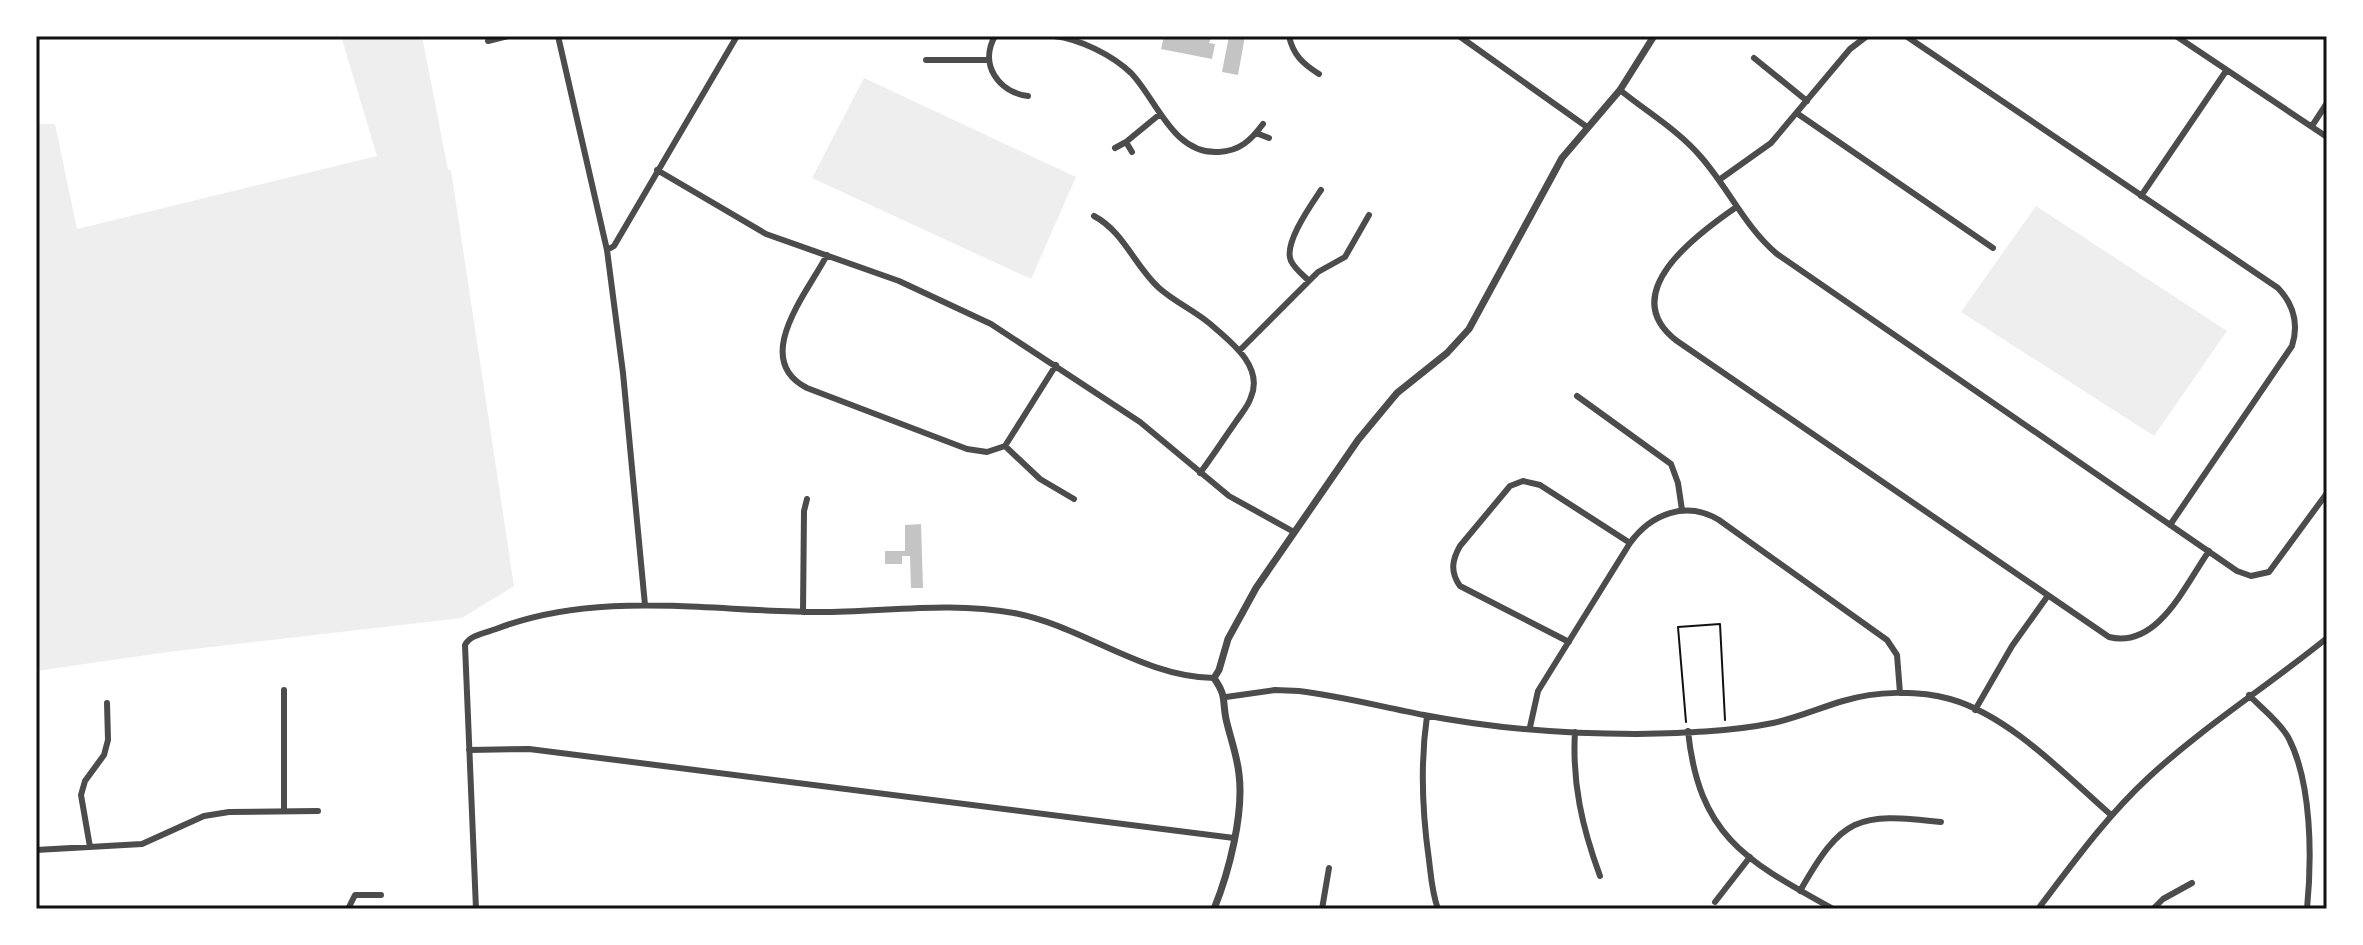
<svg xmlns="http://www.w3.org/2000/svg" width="2363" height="945" font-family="'Titillium Web',sans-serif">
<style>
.green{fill:#eee}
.building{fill:#c4c4c4}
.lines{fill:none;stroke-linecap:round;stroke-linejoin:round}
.path{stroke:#111;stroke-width:2}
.minor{stroke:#4c4c4c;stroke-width:6}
.tertiary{stroke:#4c4c4c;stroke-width:7}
.neatline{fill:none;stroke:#111;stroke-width:3}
</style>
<rect width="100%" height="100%" fill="#fff"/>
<path class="green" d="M 341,36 L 422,36 L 448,170 L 451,170 L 514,586 L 462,618 L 168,652 L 36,671 L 36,124 L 55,124 L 77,229 L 377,156 Z
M 864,78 L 1076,177 L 1031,279 L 812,178 Z
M 2036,206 L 2227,331 L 2154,436 L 1961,312 Z"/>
<path class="building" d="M 1164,36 L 1212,36 L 1209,43 L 1215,44 L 1212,59 L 1161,49 Z
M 1229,36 L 1245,36 L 1238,75 L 1222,72 Z
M 921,524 L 923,588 L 911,588 L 910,556 L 902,556 L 902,564 L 885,564 L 885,551 L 905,551 L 905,525 Z"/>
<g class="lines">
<path class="path" d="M 1686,722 L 1678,627 L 1720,624 L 1725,720"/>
<path class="minor" d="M 558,36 L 607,250 L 623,373 L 645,605
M 995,36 C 979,64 998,92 1028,96
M 1054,36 C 1080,39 1112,55 1131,73 C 1157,100 1173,155 1219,152 C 1240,151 1251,140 1263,124
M 1289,36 C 1293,55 1303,64 1319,74
M 1459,36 L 1587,127
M 1906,36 L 2278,288 C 2294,305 2299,324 2292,346 L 2170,525
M 2176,36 L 2327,137
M 488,41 L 508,36
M 1754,58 L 1807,101
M 926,60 L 989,60
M 1620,90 C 1647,112 1678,130 1701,157 C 1729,189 1745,227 1777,254 L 2237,571 L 2251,576 L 2269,572 L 2327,493
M 1798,114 L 1993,248
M 2312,126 L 2327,103
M 1256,133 L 1269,138
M 1126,142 L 1160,114
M 1115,148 L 1126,142 L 1132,152
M 657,170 L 766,234 L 899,281 L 991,324 L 1140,422 L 1229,496 L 1294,532
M 1719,180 L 1771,143 L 1850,49 L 1867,36
M 2141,196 L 2226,71
M 1735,208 C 1696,235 1615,294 1677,341 L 2109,637 C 2158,649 2185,585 2209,551
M 1094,216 C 1124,232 1134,265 1159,288 C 1175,302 1193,310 1209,323 C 1230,341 1264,366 1251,397 C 1248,407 1240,415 1235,423 C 1223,440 1212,457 1200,473
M 607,250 L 614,246 L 737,36
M 827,255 C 808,292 750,359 807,388 L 967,449 L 987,452 L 1005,446 L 1056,365
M 1309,281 C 1303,275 1295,269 1291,261 C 1283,244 1311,205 1321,190
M 1239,351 L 1318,272 L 1345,257 L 1369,215
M 1577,396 L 1671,464 L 1678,483 L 1682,510
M 1005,446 L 1040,479 L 1074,499
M 803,612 L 804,511 L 807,499
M 1569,642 L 1460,586 C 1450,572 1452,560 1460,546 L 1510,486 L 1523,481 L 1540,485 L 1630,543
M 284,690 L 284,811
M 2249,695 C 2261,708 2279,721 2288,737 C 2312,782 2312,858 2307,909
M 1226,697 L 1275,690 L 1299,691 C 1341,696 1382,707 1424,715 C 1491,728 1566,734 1635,734 C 1680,733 1729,732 1773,723 C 1797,718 1819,708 1843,701 C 1876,691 1917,690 1950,699 C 2010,716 2065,775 2111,815
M 1975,710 L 2012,646 L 2047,597
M 1427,716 C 1420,765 1422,811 1429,860 C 1431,876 1432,893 1438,909
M 1530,727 L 1538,691 L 1630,543 C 1651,514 1686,500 1719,520 L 1887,640 L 1897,655 L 1900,693
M 1688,731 C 1699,837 1747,861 1833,909
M 1575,732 C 1572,783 1582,827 1600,876
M 469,750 L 529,749 L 1234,838
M 90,847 L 81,795 L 85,781 L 104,755 L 108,740 L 107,703
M 36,850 L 142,844 L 204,816 L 229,812 L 318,811
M 1800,891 C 1842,817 1857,812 1941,822
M 1715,902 L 1750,857
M 348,909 L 355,895 L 381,895
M 476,909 L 465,645 C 470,635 485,633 496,629 C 599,589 712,612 820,612 C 884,612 950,601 1014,613 C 1083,626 1142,677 1214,678
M 1322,909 L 1329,868
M 2038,909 C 2073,863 2106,817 2148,778 C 2204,726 2268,686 2327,638
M 2153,909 L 2163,899 L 2192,883"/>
<path class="tertiary" d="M 1214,909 C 1229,872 1244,814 1239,774 C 1237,755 1230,737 1226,719 C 1222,699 1227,697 1214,678 L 1219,670 L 1228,639 L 1256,588 L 1358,440 L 1397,393 L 1447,353 L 1469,329 L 1562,158 L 1620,90 L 1654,36"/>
</g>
<rect width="2363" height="945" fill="none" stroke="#ffffff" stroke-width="76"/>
<rect x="38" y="38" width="2287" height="869" class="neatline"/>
</svg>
